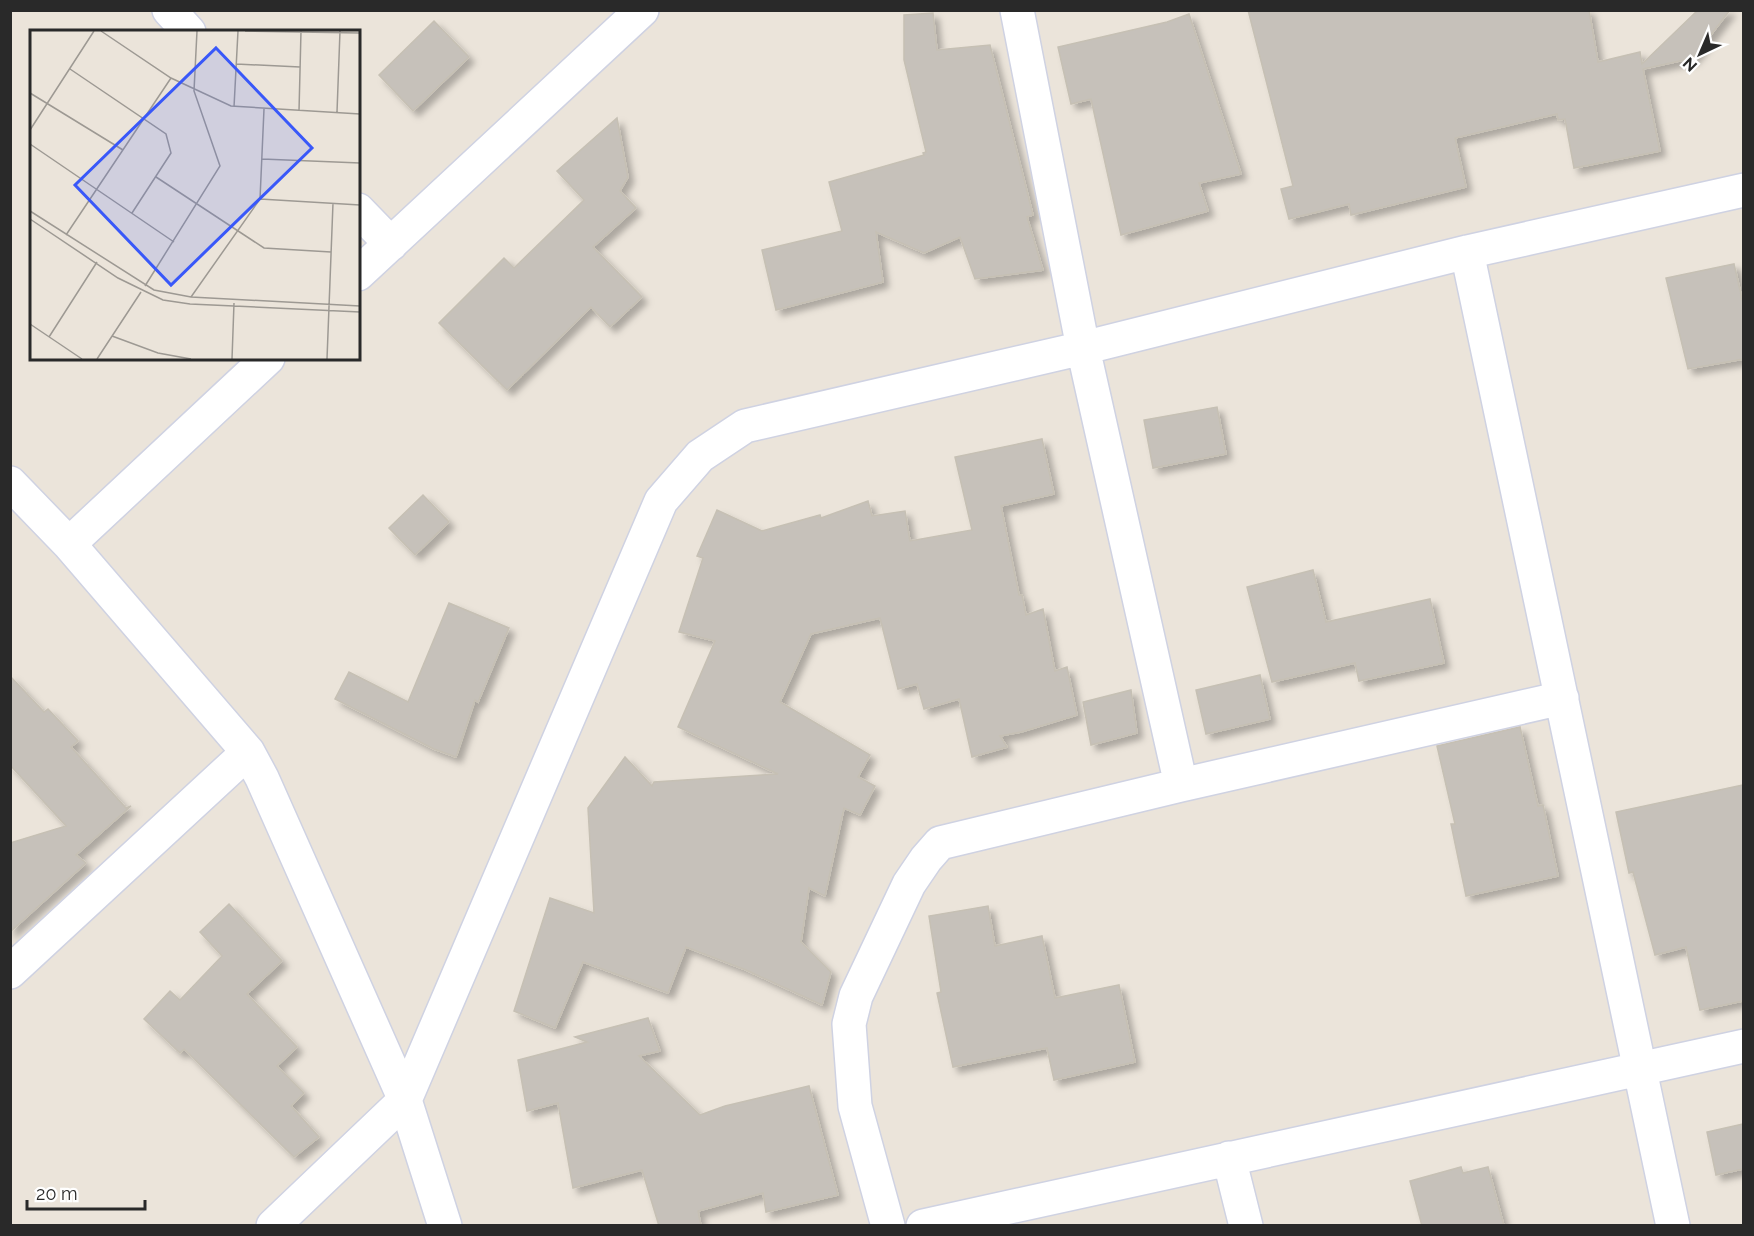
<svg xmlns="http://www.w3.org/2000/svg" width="1754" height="1236" font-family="Raleway,sans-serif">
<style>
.building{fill:#c6c1ba;stroke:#c6c0b4;stroke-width:1.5;filter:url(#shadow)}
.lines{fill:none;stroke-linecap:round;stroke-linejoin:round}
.street-casing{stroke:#cfd2e2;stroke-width:36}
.street{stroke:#fff;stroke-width:33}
.inset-road{fill:none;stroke:#9d9993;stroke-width:1.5}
.view{fill:#3958f9;fill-opacity:0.15;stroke:#3958f9;stroke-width:3}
.inset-edge{fill:none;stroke:#292929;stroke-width:3}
</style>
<defs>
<filter id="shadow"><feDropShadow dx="5.5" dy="5.5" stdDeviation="3" flood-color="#0004"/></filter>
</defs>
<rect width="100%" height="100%" fill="#ebe4da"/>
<path class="building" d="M 1248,10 L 1589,10 L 1598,62 L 1640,52 L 1642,64 L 1698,10 L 1730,10 L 1693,58 L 1643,69 L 1660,151 L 1574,168 L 1565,119 L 1558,120 L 1557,114 L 1455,138 L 1466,187 L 1351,215 L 1349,204 L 1289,219 L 1281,189 L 1293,186 Z
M 933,13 L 937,50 L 990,45 L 1033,215 L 1027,217 L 1043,270 L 975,279 L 960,237 L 924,253 L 876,232 L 883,282 L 776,310 L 762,250 L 842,231 L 829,182 L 924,155 L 923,153 L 926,152 L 904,60 L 904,15 Z
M 1189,14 L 1241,174 L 1199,183 L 1208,211 L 1121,235 L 1091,99 L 1071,104 L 1058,47 L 1167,22 Z
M 434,21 L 469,57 L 413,111 L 379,75 Z
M 617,118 L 628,177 L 620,191 L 636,208 L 593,247 L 642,297 L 610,327 L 591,307 L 507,390 L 439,323 L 504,258 L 514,268 L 584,200 L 557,171 Z
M 1734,264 L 1743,303 L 1743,359 L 1688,369 L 1666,278 Z
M 1217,407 L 1226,454 L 1153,468 L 1144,420 Z
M 1042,439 L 1054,494 L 1001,506 L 1019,595 L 1022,595 L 1026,615 L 1043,609 L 1055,671 L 1067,667 L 1077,715 L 1021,732 L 1000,736 L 1007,747 L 972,757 L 959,699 L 924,709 L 917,684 L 898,689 L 880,618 L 811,634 L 780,702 L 870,755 L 858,777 L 875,786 L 860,815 L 844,808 L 825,896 L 809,888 L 801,942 L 831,972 L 822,1005 L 746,970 L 686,947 L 668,993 L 583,962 L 555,1028 L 514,1011 L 550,898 L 594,913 L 588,808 L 625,757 L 652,786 L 654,782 L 778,774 L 678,727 L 715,641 L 679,632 L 703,558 L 697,556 L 717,510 L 762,531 L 820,515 L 821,518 L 868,501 L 872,516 L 905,511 L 910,541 L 972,530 L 955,457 Z
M 423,495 L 449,522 L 415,555 L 389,528 Z
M 1313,570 L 1326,622 L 1430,599 L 1444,663 L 1359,681 L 1355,663 L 1272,682 L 1247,587 Z
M 449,603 L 509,628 L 478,702 L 475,700 L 456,757 L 434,749 L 335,699 L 349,672 L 408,702 Z
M 1260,675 L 1270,719 L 1206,734 L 1196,690 Z
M 10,676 L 44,712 L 48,709 L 78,741 L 71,747 L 126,808 L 131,806 L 76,855 L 86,863 L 10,932 L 10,843 L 66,826 L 10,765 Z
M 1131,690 L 1137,733 L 1091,745 L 1083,702 Z
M 1520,727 L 1538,806 L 1543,805 L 1558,876 L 1466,896 L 1451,824 L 1455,824 L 1437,746 Z
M 1743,785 L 1743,1001 L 1700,1010 L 1686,947 L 1655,955 L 1633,872 L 1629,873 L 1616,812 Z
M 229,904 L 282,961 L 247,994 L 297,1047 L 277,1066 L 304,1093 L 291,1106 L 319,1137 L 294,1157 L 184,1049 L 180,1053 L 144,1019 L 170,991 L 180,1000 L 222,956 L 200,932 Z
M 988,906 L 995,946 L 1042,936 L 1055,998 L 1119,985 L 1135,1062 L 1054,1080 L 1047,1048 L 953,1067 L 937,993 L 941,992 L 929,916 Z
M 648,1018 L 660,1051 L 639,1056 L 700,1115 L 725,1106 L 809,1086 L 838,1195 L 766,1212 L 763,1193 L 698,1211 L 701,1226 L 659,1226 L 642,1170 L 573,1188 L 558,1103 L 527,1111 L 518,1060 L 587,1042 L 575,1037 Z
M 1743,1124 L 1743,1169 L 1716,1175 L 1707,1132 Z
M 1461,1167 L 1463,1173 L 1488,1167 L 1504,1226 L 1422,1226 L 1410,1181 Z"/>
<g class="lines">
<defs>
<path id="street" d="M 169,10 L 189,32
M 1017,10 L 1083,348 L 1181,785
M 358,210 L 391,244
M 1467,252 L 1673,1226
M 358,274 L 642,10
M 10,483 L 69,544 L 248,752 L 262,778 L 405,1100 L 445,1226
M 69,544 L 268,358
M 10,972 L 248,752
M 1229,1158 L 1246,1226
M 273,1226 L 405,1100 L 661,501 L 700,456 L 745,426 L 1083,348 L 1467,252 L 1744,190
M 888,1226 L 855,1106 L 849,1024 L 856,996 L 909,884 L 926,859 L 940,843 L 1181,785 L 1562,698
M 923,1226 L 1744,1046"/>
</defs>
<use href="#street" class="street-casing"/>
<use href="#street" class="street"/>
</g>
<g transform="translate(30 30)">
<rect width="330" height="330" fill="#ebe4da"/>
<path class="inset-road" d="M 71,1 L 141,48 L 201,76 L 330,84M 215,1 L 330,3M 206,34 L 270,37M 40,39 L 136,104 L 141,123 L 102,183M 0,63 L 93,120M 204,77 L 208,1M 269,81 L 271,1M 307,82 L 310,1M 0,100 L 64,1M 0,114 L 144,212M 232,129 L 330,133M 126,147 L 234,218 L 301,222M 230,169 L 330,175M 0,181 L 124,260 L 161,267 L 330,276M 0,189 L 88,248 L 133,270 L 160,274 L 330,282M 36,205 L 141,48M 115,256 L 190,136 L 164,61 L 167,1M 161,267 L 230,169 L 234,79M 0,294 L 52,329M 82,306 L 128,323 L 161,329M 19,307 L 67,232M 67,329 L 111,262M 202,329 L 204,273M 297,329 L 303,173"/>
<path class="view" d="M 186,18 L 282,118 L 141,255 L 45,155 Z"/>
<rect width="330" height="330" class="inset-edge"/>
</g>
<rect width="1754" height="1236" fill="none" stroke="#292929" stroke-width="24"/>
<g transform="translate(1700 54) rotate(224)" stroke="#ffffff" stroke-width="4.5" paint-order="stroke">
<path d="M0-4.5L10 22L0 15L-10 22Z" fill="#292929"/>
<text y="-9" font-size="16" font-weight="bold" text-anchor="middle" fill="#292929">N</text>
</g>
<path d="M27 1200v9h118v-9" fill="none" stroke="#292929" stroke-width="3"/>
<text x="36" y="1200" font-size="18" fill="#292929" stroke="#ffffff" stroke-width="4.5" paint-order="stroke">20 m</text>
</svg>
